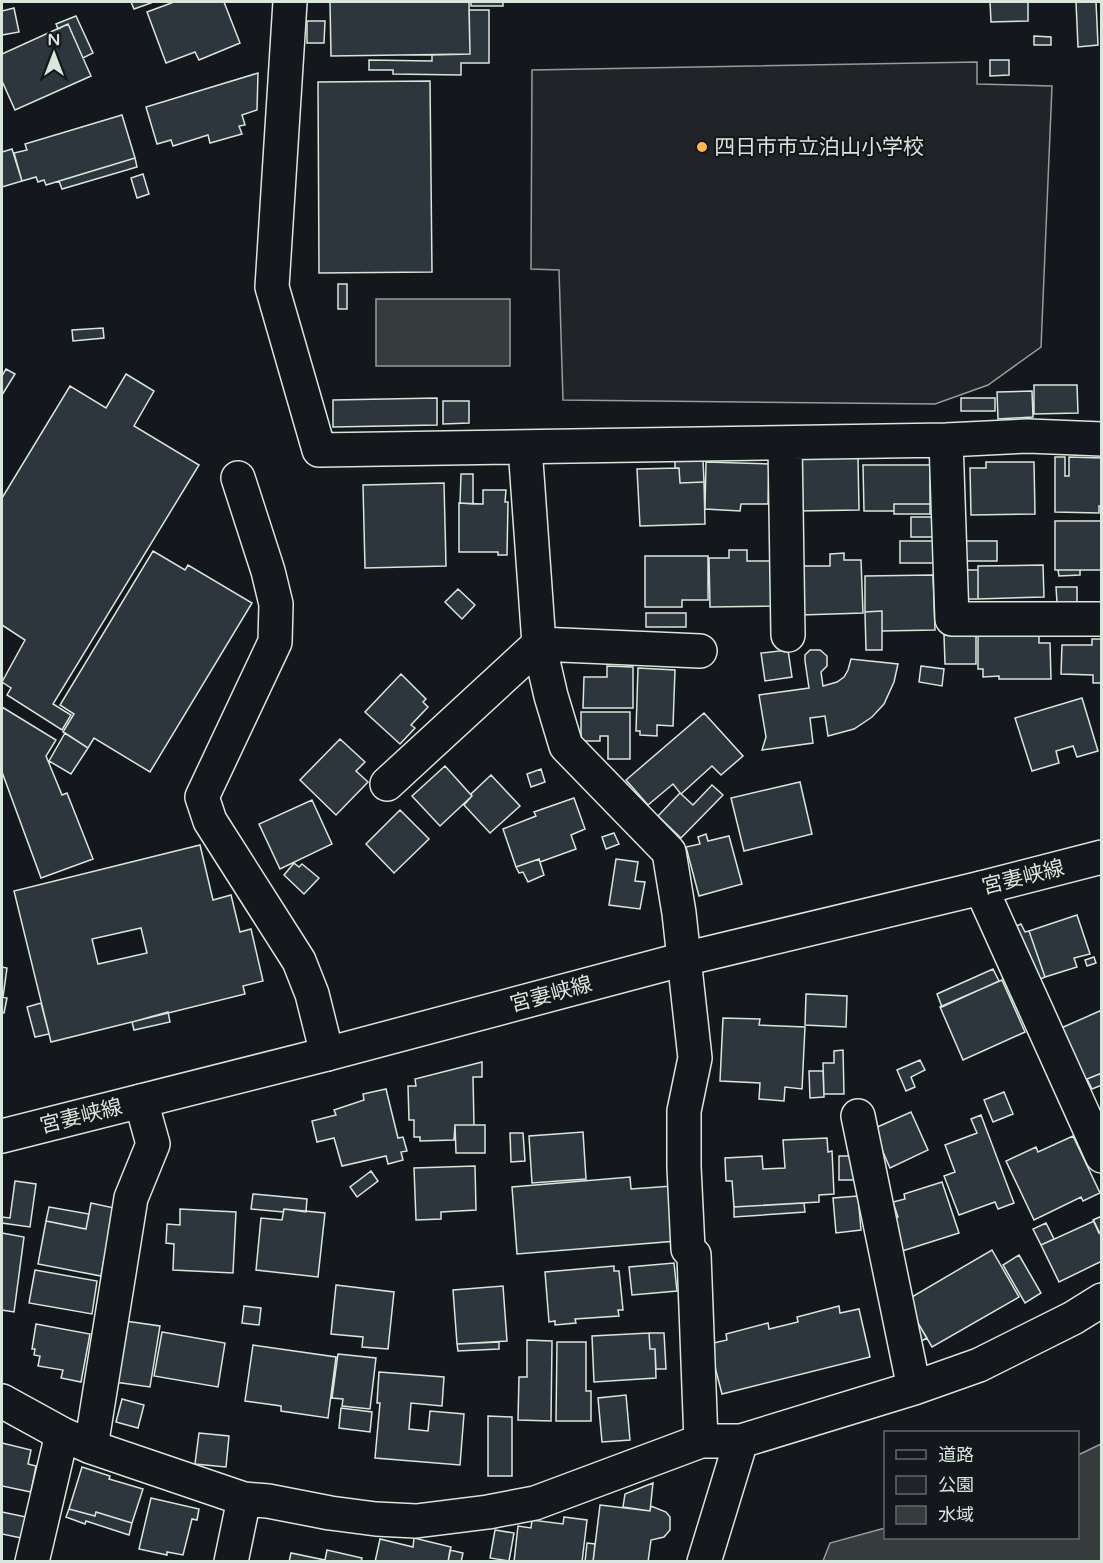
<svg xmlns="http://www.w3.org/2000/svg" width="1103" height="1563" font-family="'Varela Round','Noto Sans JP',sans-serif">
<rect width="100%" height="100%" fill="#14181c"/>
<!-- green -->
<path fill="#202428" stroke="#939e99" stroke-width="1.5" d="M977,62V84L1052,86L1041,347L988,385L935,404L563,400L559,270L531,269L532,70Z"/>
<!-- water -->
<path fill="#363b3e" stroke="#939e99" stroke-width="1.5" d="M376,299H510V366H376Z
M1101,1444V1561H823L830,1543L885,1528L886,1538H1078V1455Z"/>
<!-- building -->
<path fill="#2c363c" stroke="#d8e6dc" stroke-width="1.5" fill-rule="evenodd" d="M131,2H150L151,3L134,9Z
M174,2H224L240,43L199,60L195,52L166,63L147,12Z
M330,2H469L470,54L331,56Z
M471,2H503V6H471Z
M990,2H1028V21L991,22Z
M1076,2H1096L1098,45L1078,47Z
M14,8L19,32L2,35V11Z
M469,10H489V63H461V75L393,74V70H369V60L432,61V55L470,54Z
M76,16L93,53L83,58L68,24L58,29L56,24Z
M307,21H325L324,43H307Z
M68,24L91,76L15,110L2,81V54Z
M1034,36L1051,37V45H1034Z
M990,60H1009V75L990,76Z
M258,73L257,110L242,115L245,125L239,126L242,134L210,143L208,135L173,146L171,140L157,144L146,107Z
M430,81L432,272L319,273L318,82Z
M122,115L135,158L46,185L44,180L38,182L36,177L22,181L14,153L27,150L25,144Z
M12,149L22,181L2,187V152Z
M135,158L137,167L62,189L59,181Z
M143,174L149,194L137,198L131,178Z
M338,284H347V309H338Z
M103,328L104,338L73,341L72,330Z
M6,369L15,374L2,395V376Z
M126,374L154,391L134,426L199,465L53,704L71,715L62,730L7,695L11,688L2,682L25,640L2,625V498L70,386L106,408Z
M1034,385H1077L1078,413L1034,414Z
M1032,391L1033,417L998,419L997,392Z
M437,398V425L333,427V400Z
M961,398H995V411H961Z
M443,401H469V423L443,424Z
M1055,457H1065V476H1069V457L1102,458V506H1099V513L1055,512Z
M797,458H858L859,510L798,511Z
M703,460L704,482L680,483L679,468H675V461Z
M706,462L769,464L768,504H741L740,511L705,509Z
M986,462H1034L1035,514L971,515L970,468H986Z
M863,465H930V504H894V511H864Z
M679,468L680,483L704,482L705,524L640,526L637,469Z
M461,474H473V504L460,503Z
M444,483L446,566L365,568L363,485Z
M483,490H506L505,502H508L507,555H498V552H459V503L483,504Z
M894,504H930V514H894Z
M911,517H933V537H911Z
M1055,521H1102V570H1055Z
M900,541H936V563H900Z
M966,541H997V561H966Z
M729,550H747V561H773V606L710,607L709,558H729Z
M153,551L185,570L188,565L252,603L150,772L94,738L88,748L63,732L74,714L60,705Z
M844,553V560H861L863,613L801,615L800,566H830V554Z
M645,556H708V600H682V607H645Z
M1043,565L1044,597L978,599V566Z
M966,570H978V599H966Z
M1058,570H1080V575L1059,576Z
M933,575L935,630L882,631V611L865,612V576Z
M1056,587H1077V602H1057Z
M458,589L475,605L462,619L445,602Z
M882,611V650H866L865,612Z
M646,613H686V627H646Z
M978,633H1039V643H1050L1051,679H999V676L983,677V669H978Z
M944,635H976V664H945Z
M1092,639H1102V683H1093V675L1061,674L1062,645H1092Z
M788,650L792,677L765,681L761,653Z
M810,650H820L827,656V666L821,672L823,686L837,682L844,677L848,670L851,659L898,664L894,682L884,704L872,717L854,729L828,736L825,716L810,718L813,743L762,750L766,737L759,695L809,688L805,661V655Z
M607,666L633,667V708H583L584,677H607Z
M921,666L944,669L942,686L919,682Z
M638,668L675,670L673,726L657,725V736L640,735V731H636Z
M401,674L426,699L423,702L428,707L411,725L415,728L400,744L365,712Z
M1082,698L1098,751L1077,757L1073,746L1056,751L1059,763L1032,771L1015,718Z
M2,707L56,740L46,756L62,795L67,793L93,859L41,878L2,772Z
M581,712H630V759H608V736H600V741H581Z
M704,713L743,756L721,775L712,766L681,794L673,784L648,805L626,780Z
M65,733L88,748L71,774L49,761Z
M340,739L365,762L356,771L368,782L336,815L300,780Z
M445,766L472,796L440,826L412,796Z
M541,769L545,782L531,787L527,774Z
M491,775L520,806L490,833L464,805L472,796L471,794Z
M800,782L812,834L744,851L731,798Z
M712,785L723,795L681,838L658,816L680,793L693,805Z
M574,798L585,829L571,835L576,849L540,862L539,859L516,867L503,829L536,816L534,812Z
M312,800L332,844L280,869L259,824Z
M400,810L429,839L394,873L366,844Z
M614,833L619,844L606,849L602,837Z
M706,834L708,841L729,836L742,884L699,896L686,847L700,844L698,837Z
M200,845L213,900L231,895L240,932L251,929L263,981L243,986L245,994L51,1042L14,891ZM141,928L147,953L98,964L92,939Z
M539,859L544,875L528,882L523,872L519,873L516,867Z
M616,859L638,862L635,881L645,882L640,909L609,905Z
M294,863L299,867L302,864L319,878L304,894L284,875Z
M1077,915L1090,954L1074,958L1077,967L1045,977L1029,931Z
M1021,924L1025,932L1029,931L1045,977L1038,980L1014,927Z
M1094,957L1096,963L1087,966L1085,960Z
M2,967L7,968L3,997H2Z
M993,969L999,981L942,1007L937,994Z
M1002,980L1025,1032L963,1060L940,1007Z
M806,994L847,996L846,1027L805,1025Z
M2,997L7,998L4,1013H2Z
M41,1003L49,1034L35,1037L27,1007Z
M1102,1010V1073L1082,1081L1059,1029Z
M168,1012L170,1022L134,1030L132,1022Z
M723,1018L760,1019L759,1025L805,1027L802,1089L785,1087L784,1101L759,1099L760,1083L720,1081Z
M843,1050L844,1094H824L823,1063H834V1051Z
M920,1060L925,1070L911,1077L915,1087L906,1091L897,1070Z
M482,1062V1077H473L474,1125H455L454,1140L420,1141V1137H414V1120H409L408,1086H416L415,1079Z
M809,1071H823L824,1097L810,1098Z
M1102,1073V1085L1092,1089L1087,1079Z
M386,1089L398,1138L403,1137L407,1151L401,1152L403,1160L388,1164L386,1156L342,1166L334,1138L317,1142L312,1121L336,1115L334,1110L364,1100L363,1094Z
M1004,1092L1013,1114L993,1122L984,1100Z
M911,1112L928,1150L890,1168L873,1129Z
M981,1115L1014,1203L998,1209L995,1202L959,1215L944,1176L955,1172L945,1145L977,1133L971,1119Z
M455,1125H485V1153H456Z
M583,1132L586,1179L532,1183L529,1136Z
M510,1133H523L525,1161L511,1162Z
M1073,1136L1100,1193L1083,1201L1081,1197L1034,1220L1006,1161L1036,1147L1038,1152Z
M827,1138L828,1152L832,1151L834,1194L819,1195V1202L734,1207L732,1181H726L725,1158L762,1156L763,1169L785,1168L783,1140Z
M839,1156H855V1180H839Z
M475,1166L476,1210L441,1212V1219L416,1220L414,1168Z
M371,1171L378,1181L357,1197L350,1187Z
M630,1177L631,1189L672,1186L677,1241L517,1254L512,1187Z
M15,1181L36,1184L30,1227L2,1223V1217L10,1218Z
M942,1182L959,1233L899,1252L891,1219L898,1217L893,1202L905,1199L904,1194Z
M253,1194L307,1199L306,1212L284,1209L283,1212L251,1209Z
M858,1196L861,1230L836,1233L833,1198Z
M91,1203L114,1208L101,1276L38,1264L46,1221L86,1229Z
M804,1203L805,1212L734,1217V1207Z
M49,1207L89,1214L86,1229L46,1221Z
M180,1209L236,1212L233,1273L173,1270L174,1244L166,1243L167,1224L180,1225Z
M284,1209L325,1213L318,1277L256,1270L261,1218L282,1220Z
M1102,1216V1232L1099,1233L1093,1220Z
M1094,1221L1102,1238V1261L1059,1282L1041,1245Z
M1046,1223L1054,1239L1041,1245L1033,1229Z
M2,1233L24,1237L14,1312L2,1310Z
M992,1250L1019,1297L932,1347L905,1301Z
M1019,1255L1041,1293L1025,1303L1003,1265Z
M674,1263L677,1291L632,1295L629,1267Z
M614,1266V1271H619L623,1310H618L619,1316L575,1319L576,1323L555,1325V1321L549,1322L545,1272Z
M35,1270L97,1281L92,1314L29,1303Z
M336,1285L394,1292L388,1349L362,1347L363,1337L331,1334Z
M503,1286L507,1341L457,1344L453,1290Z
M244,1306L261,1308L259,1325L242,1323Z
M839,1306L840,1313L859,1309L870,1357L722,1394L709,1344L727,1340L726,1334L768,1323L769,1329L798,1322L797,1317Z
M913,1315L927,1338L916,1344Z
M125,1321L160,1326L150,1387L115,1382Z
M36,1324L90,1334L81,1382L61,1378L63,1370L38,1366L40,1356L34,1355L35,1349H32Z
M162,1332L225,1343L218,1387L154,1376Z
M649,1333H664L666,1369H656L655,1349H650Z
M649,1333L650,1349H655L656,1378L594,1382L592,1336Z
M527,1340L552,1341L551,1421L518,1420L519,1377H527Z
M499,1342V1349L458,1351L457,1344Z
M557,1342H586V1391H591V1421H556Z
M253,1345L336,1357L328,1418L281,1411V1406L245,1401Z
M338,1354L376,1358L370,1409L342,1406L343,1399L332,1398Z
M379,1372L444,1377L442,1406L411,1403L409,1429L428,1431L430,1411L464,1414L460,1465L375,1458L380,1403H377Z
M626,1395L630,1440L602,1442L598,1398Z
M122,1399L144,1405L138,1428L116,1422Z
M341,1408L372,1412L370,1432L339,1428Z
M488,1416L512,1417V1476H488Z
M199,1433L229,1436L226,1467L195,1464Z
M2,1443L31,1450L28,1464L36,1466L31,1492L2,1486Z
M82,1467L110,1476L109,1479L143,1489L132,1523L96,1512L95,1516L69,1509Z
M653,1483L650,1511L623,1507L625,1494Z
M151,1498L199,1509L197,1520L192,1519L183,1555L167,1552V1555L139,1549Z
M600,1505L650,1511L651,1506L666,1512L670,1517V1530L664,1537L651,1540L648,1562H593Z
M69,1509L95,1516L96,1512L132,1523L129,1535L86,1521L85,1524L66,1517Z
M2,1512L31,1518L26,1539L2,1534Z
M564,1517L587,1520L582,1562H514L518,1526L531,1528L532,1520L563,1524Z
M495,1530L514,1533L509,1561L490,1558Z
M414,1538L451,1547L448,1562H375L380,1539L413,1547Z
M587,1543L595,1544L593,1562H585Z
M327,1550L362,1558L361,1562H289L291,1553L325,1560Z
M450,1550L463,1553L461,1562H448Z"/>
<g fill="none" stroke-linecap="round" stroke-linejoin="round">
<!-- minor casing -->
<g stroke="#d8e6dc" stroke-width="36">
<path id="minor" d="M290,2L272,287L319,450L946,440L1028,436L1102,439
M946,440L952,619H1102
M785,443L788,635
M525,447L539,644L551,696L566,746L669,852L679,913L695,1058L684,1111V1167L688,1249L694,1255L701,1441
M238,478L268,571L276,604L275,642L202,797L210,821L299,961L312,994L327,1054
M387,784L539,644L700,651
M981,888L1102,1156
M858,1116L914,1388
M2,1401L62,1434L91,1447L244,1499L268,1501L330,1513L376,1519L416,1521L488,1512L535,1503L701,1441H741L914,1388L979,1365L1073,1318L1102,1300
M91,1447L131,1198L153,1144L141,1101
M32,1562L62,1434
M231,1562L244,1499
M704,1562L741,1441"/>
</g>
<!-- major casing -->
<g stroke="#d8e6dc" stroke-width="36">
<path id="major" d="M2,1136L327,1054L684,959L981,888L1102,857"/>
</g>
<!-- minor -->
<use href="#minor" stroke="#14181c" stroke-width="33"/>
<!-- major -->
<use href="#major" stroke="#14181c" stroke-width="33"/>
</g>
<!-- markers -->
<circle fill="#ffb74d" stroke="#14181c" stroke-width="2" cx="702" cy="147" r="6"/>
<g text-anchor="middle" stroke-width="4.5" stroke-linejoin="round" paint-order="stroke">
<!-- poi labels -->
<g font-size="21" fill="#d8e6dc" stroke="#14181c" text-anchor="start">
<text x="714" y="154">四日市市立泊山小学校</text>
</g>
<!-- street labels -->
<g font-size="21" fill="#d8e6dc" stroke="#14181c">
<text transform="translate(1023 877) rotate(-14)" y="7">宮妻峡線</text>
<text transform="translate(551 994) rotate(-15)" y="7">宮妻峡線</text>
<text transform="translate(81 1116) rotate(-14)" y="7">宮妻峡線</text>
</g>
</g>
<!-- border -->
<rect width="1103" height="1563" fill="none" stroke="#d8e6dc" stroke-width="6"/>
<!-- legend -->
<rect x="884" y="1431" width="195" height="108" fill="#14181c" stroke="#626a69" stroke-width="1.5"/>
<rect x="896" y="1450" width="30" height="9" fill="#14181c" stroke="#626a69" stroke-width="1.5"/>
<text x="938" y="1461" font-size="18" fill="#d8e6dc">道路</text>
<rect x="896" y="1476" width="30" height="18" fill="#202428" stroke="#626a69" stroke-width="1.5"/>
<text x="938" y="1491" font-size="18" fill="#d8e6dc">公園</text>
<rect x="896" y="1506" width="30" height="18" fill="#363b3e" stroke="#626a69" stroke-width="1.5"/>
<text x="938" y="1521" font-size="18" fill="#d8e6dc">水域</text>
<!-- north arrow -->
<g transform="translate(54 54)" stroke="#14181c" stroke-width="4.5" paint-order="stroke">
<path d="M0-4.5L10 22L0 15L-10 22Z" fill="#d8e6dc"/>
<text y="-9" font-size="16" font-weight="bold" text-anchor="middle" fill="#d8e6dc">N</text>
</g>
</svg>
